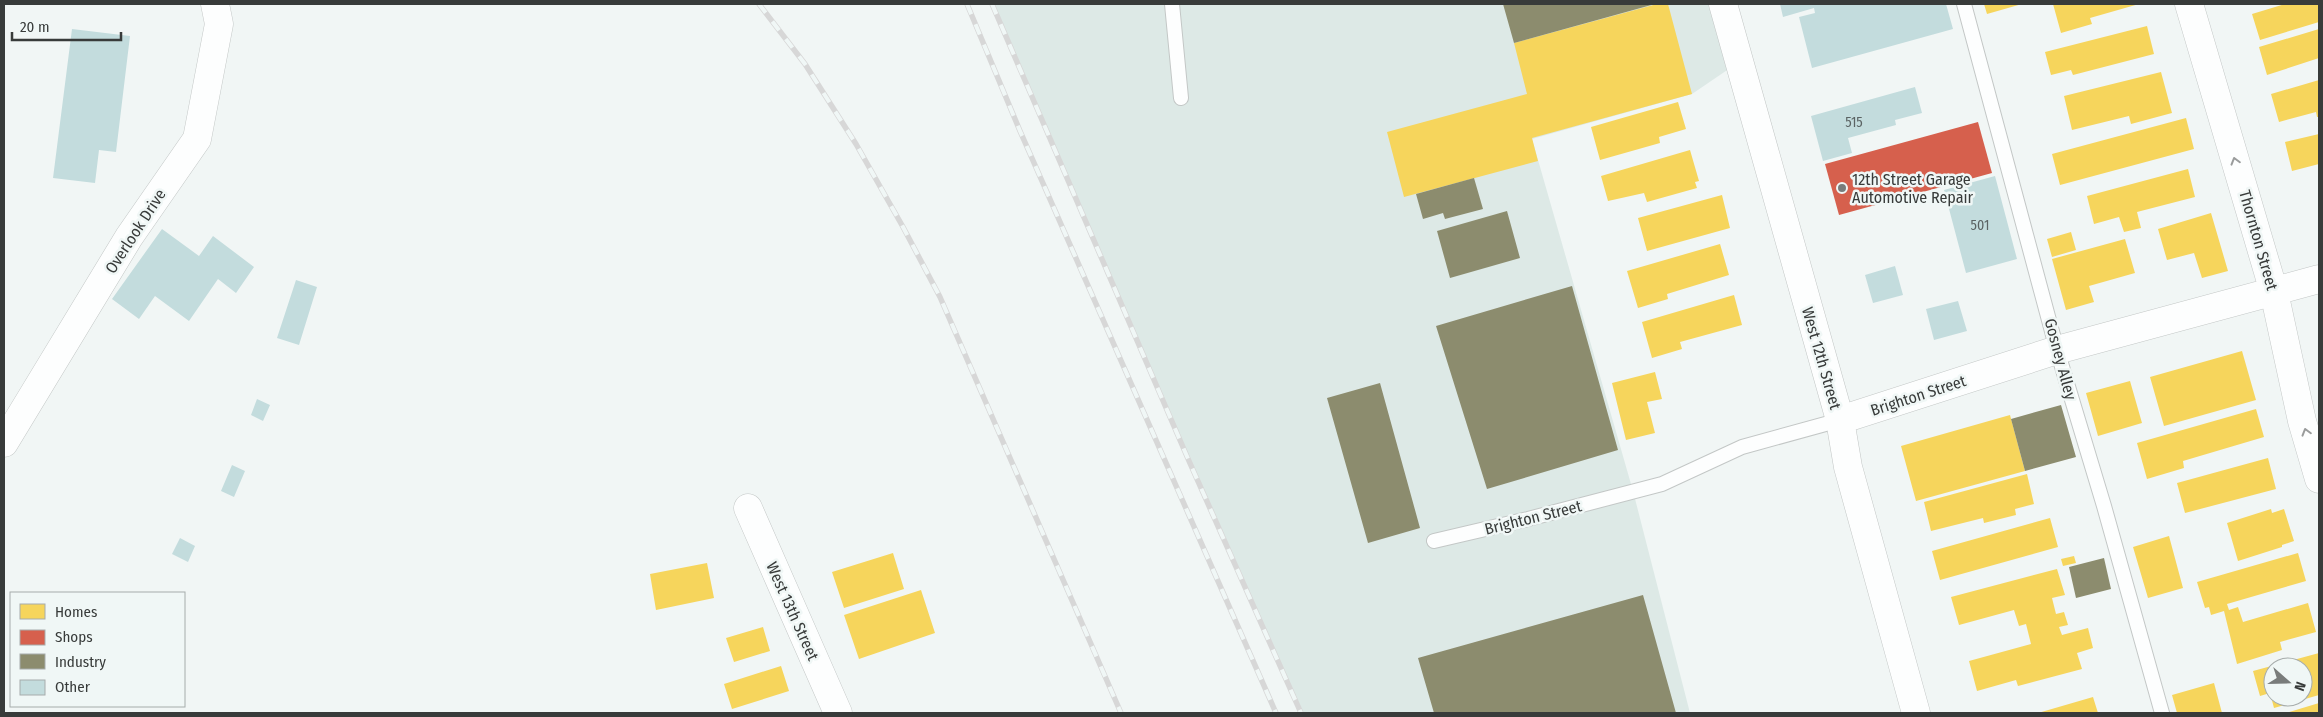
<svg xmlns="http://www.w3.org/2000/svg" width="2323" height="717" font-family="'Fira Sans Condensed',sans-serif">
<rect width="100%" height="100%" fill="#f1f6f5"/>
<!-- built -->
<path fill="#dde9e6" d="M992,4H1723L1739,62L1692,94L1532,139L1633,491L1690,713H1301L1189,461Z"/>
<!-- homes -->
<path fill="#f6d55c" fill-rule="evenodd" d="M1657,4H1668L1692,94L1532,138L1538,161L1404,197L1387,132L1527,94L1514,43Z
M1984,4H2022L1987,14Z
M2053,4H2139L2090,18L2092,24L2061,33Z
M2285,4H2319V22L2260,40L2252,14Z
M2147,26L2154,54L2073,75L2071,70L2051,75L2045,52Z
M2319,29V58L2267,75L2259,47Z
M2161,72L2172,113L2131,124L2129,116L2072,130L2064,96Z
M2319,80V117H2317L2316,112L2279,122L2271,94Z
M1678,102L1686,129L1659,137L1660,143L1600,160L1591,127Z
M2186,118L2194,149L2060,185L2052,154Z
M2319,134V164L2292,171L2285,142Z
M1690,150L1699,181L1695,182L1697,188L1647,202L1644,193L1608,201L1601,176Z
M2188,169L2195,197L2137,212L2141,228L2124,232L2119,217L2094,224L2087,196Z
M1722,195L1730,228L1647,251L1638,218Z
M2211,213L2228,271L2202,278L2194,253L2167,260L2158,229Z
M2071,232L2076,250L2052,257L2047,239Z
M2125,239L2135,273L2089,286L2094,302L2066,310L2052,259Z
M1720,244L1729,275L1667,294L1668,299L1638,308L1627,271Z
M1734,295L1742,325L1680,342L1682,349L1652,358L1642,322Z
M2242,351L2256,400L2164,426L2150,377Z
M1655,372L1662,399L1647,402L1655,433L1626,440L1612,383Z
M2130,381L2142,423L2098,436L2086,393Z
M2256,409L2264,437L2183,461L2184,468L2147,479L2137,443Z
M2010,415L2025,471L1916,501L1901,446Z
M2268,458L2276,489L2185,513L2177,483Z
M2027,474L2034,504L2015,509L2016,515L1984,523L1983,518L1931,531L1924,502Z
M2271,509L2272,513L2284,509L2294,541L2282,545V547L2238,561L2227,523Z
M2050,518L2058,547L1940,580L1932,551Z
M2169,536L2183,588L2148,598L2133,547Z
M893,553L904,589L844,608L832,572Z
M2298,553L2306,581L2227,604L2229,610L2238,607L2243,622L2308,603L2316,632L2280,642L2282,650L2237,664L2224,611L2211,615L2209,607L2205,608L2197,582Z
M2074,556L2076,563L2063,566L2061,559Z
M707,563L714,598L656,610L650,574Z
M2057,569L2065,595L2052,598L2056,614L2064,612L2068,625L2059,627L2062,635L2088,628L2093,648L2077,653L2082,669L2018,686L2016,680L1977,691L1969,661L2031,644L2026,624L2019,626L2014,610L1959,625L1951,597Z
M921,590L935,633L859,659L844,615Z
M763,627L770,651L734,662L726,638Z
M2319,653V695L2274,708L2270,693L2260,696L2253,671ZM2273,667H2303V697H2273Z
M781,666L789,691L732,709L724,684Z
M2214,683L2222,713H2177L2172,695Z
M2093,697L2098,713H2038Z
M2319,703V713H2286Z"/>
<!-- shops -->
<path fill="#d6604d" d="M1978,122L1992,173L1839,215L1825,164Z"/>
<!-- industry -->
<path fill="#8c8c6e" d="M1503,4H1655L1514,43Z
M1474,178L1483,209L1445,219L1443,213L1423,219L1416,194Z
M1507,211L1520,258L1450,278L1437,231Z
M1572,286L1618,450L1487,489L1436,326Z
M1380,383L1420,528L1368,543L1327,398Z
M2061,405L2076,457L2025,471L2011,419Z
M2104,558L2111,589L2076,598L2069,567Z
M1643,595L1676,713H1434L1418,658Z"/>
<!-- building -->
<path fill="#c3dcdd" d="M1780,4H1946L1953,29L1812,68L1799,17L1815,13L1814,8L1783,17Z
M72,29L130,36L116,152L99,150L95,183L53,178Z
M1915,87L1922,113L1895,120L1896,125L1848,138L1852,153L1823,161L1811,116Z
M1995,176L2017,259L1966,273L1944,190Z
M162,229L199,256L213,236L254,267L236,293L218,279L189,321L155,296L139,319L112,299Z
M1895,266L1903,295L1873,303L1865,275Z
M296,280L317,287L299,345L277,338Z
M1958,301L1967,331L1934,340L1926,309Z
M257,399L270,405L263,421L251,415Z
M232,465L245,471L234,497L221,491Z
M180,538L195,546L188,562L172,554Z"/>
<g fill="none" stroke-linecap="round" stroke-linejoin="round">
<!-- service casing -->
<g stroke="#c3c7c6" stroke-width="16">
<path id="service" d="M1172,4L1181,98
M1964,4L2057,350L2104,506L2162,713
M1434,541L1528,519L1662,484L1742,447L1840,420"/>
</g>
<!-- minor casing -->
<g stroke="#c3c7c6" stroke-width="29">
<path id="minor" d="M2189,4L2274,292L2302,421L2319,479
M1840,420L2057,350L2319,279
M4,443L129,237L197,139L219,24L215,4
M748,508L838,713"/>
</g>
<!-- tertiary casing -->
<g stroke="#c3c7c6" stroke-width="29">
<path id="tertiary" d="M1723,4L1840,420L1848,467L1916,713"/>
</g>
<!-- service -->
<use href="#service" stroke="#fdfefe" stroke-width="14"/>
<!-- minor -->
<use href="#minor" stroke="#fdfefe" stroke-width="28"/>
<!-- tertiary -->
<use href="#tertiary" stroke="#fdfefe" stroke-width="28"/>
<!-- rail casing -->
<g stroke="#d7d7d7" stroke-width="5.5">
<path id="rail" d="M759,4L805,64L856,144L903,227L940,297L1121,713
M967,4L1020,131L1276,713
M992,4L1189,461L1301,713"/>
</g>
<!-- rail -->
<use href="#rail" stroke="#f0f7f6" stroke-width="4" stroke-dasharray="11" stroke-linecap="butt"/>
</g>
<!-- one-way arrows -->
<defs><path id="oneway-chevron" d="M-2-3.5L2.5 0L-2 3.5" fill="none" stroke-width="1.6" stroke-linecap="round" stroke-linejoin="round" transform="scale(1.25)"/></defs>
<g stroke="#9a9c9c">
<use href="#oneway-chevron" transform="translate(2235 161) rotate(-106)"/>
<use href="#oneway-chevron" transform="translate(2306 432) rotate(-106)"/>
</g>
<!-- markers -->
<circle fill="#797c7b" stroke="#f0f7f6" stroke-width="2" cx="1842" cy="188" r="5"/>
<g text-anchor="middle" stroke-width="5" stroke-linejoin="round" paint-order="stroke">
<!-- number labels -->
<g font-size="14" fill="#5b6363">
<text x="1854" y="127">515</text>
<text x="1980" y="230">501</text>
</g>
<!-- poi labels -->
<g font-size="16" fill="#383b3a" stroke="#f0f7f6" text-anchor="start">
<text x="1852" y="185">12th Street Garage<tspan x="1852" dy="18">Automotive Repair</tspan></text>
</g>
<!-- street labels -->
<g font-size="16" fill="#383b3a" stroke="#f0f7f6">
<text transform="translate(135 231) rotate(-57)" y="6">Overlook Drive</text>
<text transform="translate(2259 240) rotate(74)" y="6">Thornton Street</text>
<text transform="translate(1822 358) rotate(74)" y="6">West 12th Street</text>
<text transform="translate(2061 359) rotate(75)" y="6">Gosney Alley</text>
<text transform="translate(1918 395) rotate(-18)" y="6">Brighton Street</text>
<text transform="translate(1533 517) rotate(-14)" y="6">Brighton Street</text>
<text transform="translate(793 611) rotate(66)" y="6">West 13th Street</text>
</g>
</g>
<!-- border -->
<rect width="2323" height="717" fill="none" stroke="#383b3a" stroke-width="10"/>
<!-- legend -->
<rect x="10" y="592" width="175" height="115" fill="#f0f7f6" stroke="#a6acab"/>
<rect x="20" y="604" width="25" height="15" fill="#f6d55c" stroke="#a6acab"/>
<text x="55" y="617" font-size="15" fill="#383b3a">Homes</text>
<rect x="20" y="630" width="25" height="15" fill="#d6604d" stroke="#a6acab"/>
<text x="55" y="642" font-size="15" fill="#383b3a">Shops</text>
<rect x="20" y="654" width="25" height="15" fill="#8c8c6e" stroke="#a6acab"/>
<text x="55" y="667" font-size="15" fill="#383b3a">Industry</text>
<rect x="20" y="680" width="25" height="15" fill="#c3dcdd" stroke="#a6acab"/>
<text x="55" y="692" font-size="15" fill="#383b3a">Other</text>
<!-- north arrow -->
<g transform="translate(2288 682) rotate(110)"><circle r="24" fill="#f0f7f6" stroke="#a6acab"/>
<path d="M0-4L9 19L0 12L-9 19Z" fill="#797c7b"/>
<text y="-8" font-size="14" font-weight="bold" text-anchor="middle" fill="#383b3a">N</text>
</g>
<!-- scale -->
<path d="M12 32v8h109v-8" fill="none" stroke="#383b3a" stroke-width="2.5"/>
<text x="20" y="32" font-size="15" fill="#383b3a" stroke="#f0f7f6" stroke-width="4" paint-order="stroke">20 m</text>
</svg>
